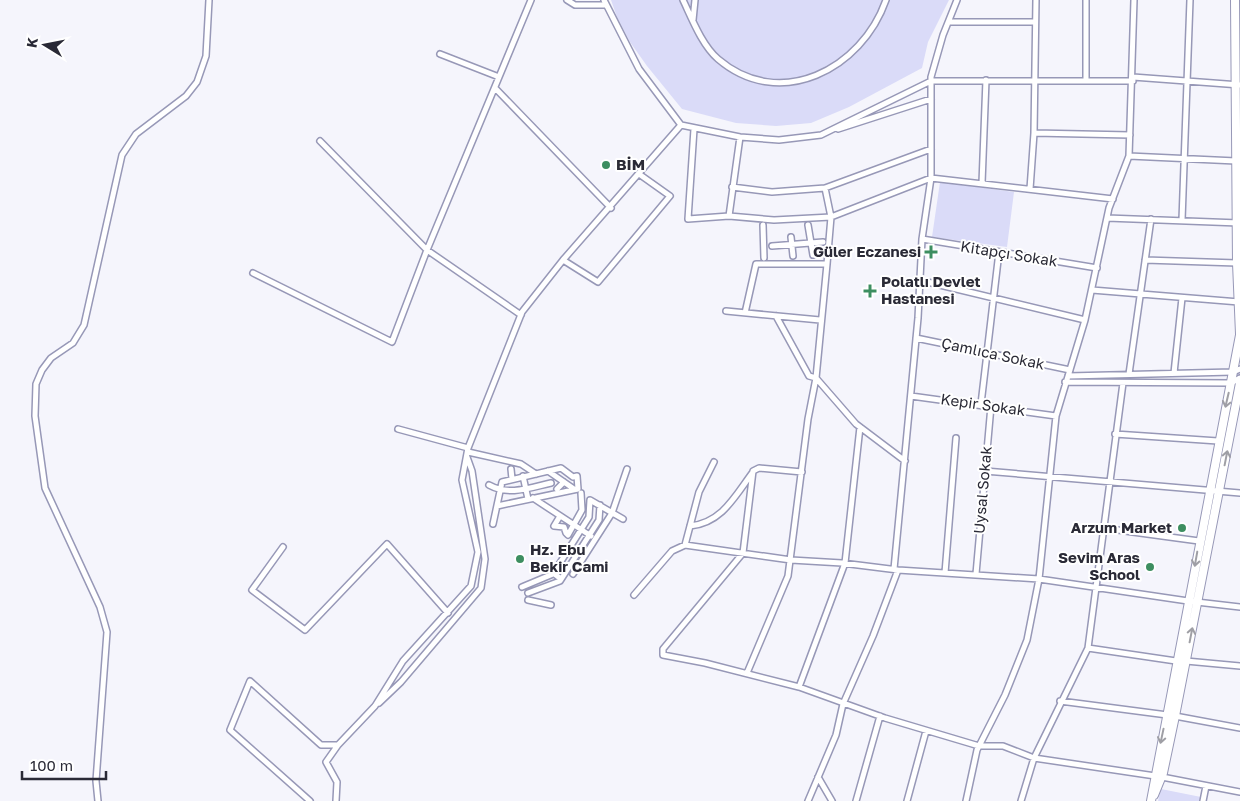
<svg xmlns="http://www.w3.org/2000/svg" width="1240" height="801" font-family="'Golos Text',sans-serif">
<rect width="100%" height="100%" fill="#f5f5fc"/>
<!-- green -->
<path fill="#dadbf8" d="M611,0H949L928,42L922,68L849,107L811,123L776,126L736,123L682,109L647,66L630,42L617,17Z
M940,182L1014,192L1007,247L932,237Z
M1161,789L1201,797L1200,801H1158Z"/>
<g fill="none" stroke-linecap="round" stroke-linejoin="round">
<!-- street casing -->
<g stroke="#9798b7" stroke-width="8">
<path id="street" d="M567,0L575,5H604
M604,0L639,69L681,125L740,137L779,140L821,135L931,81H1133
M683,0C692,19 702,45 718,59C780,112 862,69 886,0
M1086,0V79
M693,20L695,0
M949,22H1034
M440,54L499,77
M1133,77L1240,85
M495,88L611,208
M694,129L688,219L729,216L774,220L831,217L931,178L1113,199
M838,129L931,99
M1034,133L1130,135
M320,141L427,250L521,315
M1129,156L1236,161
M982,183L986,80
M732,187L772,192L825,188L931,149
M1030,189L1034,133L1036,0
M729,216L740,137
M1107,218L1239,223
M1182,220L1190,0
M763,225L764,258
M808,225L813,255
M791,237L793,256
M922,239L1097,268
M772,246L823,242
M563,260L598,282L670,196L639,174
M1145,260L1237,263
M253,273L392,342L427,250L531,0
M919,280L1085,320
M1092,290L1239,302
M726,311L820,320
M745,313L756,264H827
M776,316L809,376L816,378L856,424L905,461
M916,338L1070,370
M1174,373L1182,298
M1129,374L1151,219
M1068,376L1233,372L1240,369
M1065,382L1231,383L1240,378
M911,396L1056,416
M981,404L999,252
M398,429L468,448
M1115,434L1218,441
M468,452L521,464L536,474
M511,469L512,479
M548,471L574,489
M985,471L1240,493
M802,472L759,468L753,471L743,553L663,649V655L705,663L799,687L885,718L979,746H1003L1034,758L1162,777L1240,792
M523,476L528,499
M489,485C509,496 529,488 551,483
M557,489L564,482
M533,498L591,536
M560,516L554,526L564,527L566,533L568,535L582,510L581,493
M493,524L502,482L561,468L573,477L577,476L578,489L497,506
M690,526C722,523 735,496 753,472
M1103,528L1199,541
M685,545L699,492L714,462
M283,547L252,590L305,630L387,544L448,613
M548,569L561,579
M894,569L918,318L922,239L931,178V77L943,35L957,0
M945,573L956,438
M573,574L612,513L627,469
M976,574L991,406
M522,587L553,574L589,517L590,500L623,519
M528,593L560,581L599,520L600,505
M634,595L672,551L685,545L791,560L842,563L898,570L1039,579L1188,601L1240,607
M528,600L551,605
M1088,648L1176,661
M1186,661L1240,666
M747,673L788,576L808,419L816,378L827,264L831,217L825,188
M799,687L845,563L860,427
M1060,701L1175,716L1240,728
M379,703L401,682L481,588L485,559L472,471L467,457
M338,745L375,706L403,661L471,586L478,552L462,480L468,448L522,312L563,260L681,125
M818,777L832,801
M98,801L96,781L107,632L100,607L45,488L35,416L36,384L42,370L51,358L73,343L84,325L122,155L136,134L186,96L197,82L206,56L209,0
M310,801L230,730L250,681L321,745H338L326,762L337,782L336,801
M808,801L836,735L843,704L873,636L898,570
M856,801L880,716
M907,801L926,731
M966,801L977,750L1005,695L1027,640L1039,579L1056,416L1085,320L1109,208L1129,156L1134,0
M1021,801L1034,758L1088,648L1123,383
M1203,801L1206,786"/>
</g>
<!-- secondary casing -->
<g stroke="#9798b7" stroke-width="10">
<path id="secondary" d="M1235,0L1237,263L1240,334
M1154,795L1163,773L1175,716L1240,383
M1151,801L1240,335"/>
</g>
<!-- street -->
<use href="#street" stroke="#fff" stroke-width="5"/>
<!-- secondary -->
<use href="#secondary" stroke="#fff" stroke-width="8"/>
</g>
<!-- one-way arrows -->
<defs><path id="oneway-shaft" d="M-6 0H5M1.5-3L5.5 0L1.5 3" fill="none" stroke-width="1.6" stroke-linecap="round" stroke-linejoin="round" transform="scale(1.25)"/></defs>
<g stroke="#9f9fa5">
<use href="#oneway-shaft" transform="translate(1227 400) rotate(103)"/>
<use href="#oneway-shaft" transform="translate(1226 458) rotate(-79)"/>
<use href="#oneway-shaft" transform="translate(1196 559) rotate(100)"/>
<use href="#oneway-shaft" transform="translate(1191 635) rotate(-79)"/>
<use href="#oneway-shaft" transform="translate(1162 736) rotate(102)"/>
</g>
<!-- markers -->
<g fill="#3d8e60" stroke="#fff" stroke-width="2">
<circle cx="606" cy="165" r="5"/>
<path d="M928.5 244.5h5v5h5v5h-5v5h-5v-5h-5v-5h5z"/>
<path d="M867.5 283.5h5v5h5v5h-5v5h-5v-5h-5v-5h5z"/>
<circle cx="1182" cy="528" r="5"/>
<circle cx="520" cy="559" r="5"/>
<circle cx="1150" cy="567" r="5"/>
</g>
<g text-anchor="middle" stroke-width="4" stroke-linejoin="round" paint-order="stroke">
<!-- poi labels -->
<g font-size="15" font-weight="bold" fill="#2a2a36" stroke="#fff" text-anchor="start">
<text x="616" y="170">BİM</text>
<text x="921" y="257" text-anchor="end">Güler Eczanesi</text>
<text x="881" y="287">Polatlı Devlet<tspan x="881" dy="17">Hastanesi</tspan></text>
<text x="1172" y="533" text-anchor="end">Arzum Market</text>
<text x="530" y="555">Hz. Ebu<tspan x="530" dy="17">Bekir Cami</tspan></text>
<text x="1140" y="563" text-anchor="end">Sevim Aras<tspan x="1140" dy="17">School</tspan></text>
</g>
<!-- street labels -->
<g font-size="15" fill="#2a2a36" stroke="#fff">
<text transform="translate(1009 254) rotate(9)" y="5">Kitapçı Sokak</text>
<text transform="translate(993 354) rotate(12)" y="5">Çamlıca Sokak</text>
<text transform="translate(983 405) rotate(8)" y="5">Kepir Sokak</text>
<text transform="translate(983 490) rotate(-85)" y="5">Uysal Sokak</text>
</g>
</g>
<!-- north arrow -->
<g transform="translate(45 45) rotate(280)" stroke="#ffffff" stroke-width="4" paint-order="stroke">
<path d="M0-4L9 19L0 12L-9 19Z" fill="#2a2a36"/>
<text y="-8" font-size="14" font-weight="bold" text-anchor="middle" fill="#2a2a36">K</text>
</g>
<!-- scale -->
<path d="M22 771v8h84v-8" fill="none" stroke="#2a2a36" stroke-width="2.5"/>
<text x="30" y="771" font-size="15" fill="#2a2a36" stroke="#ffffff" stroke-width="4" paint-order="stroke">100 m</text>
</svg>
